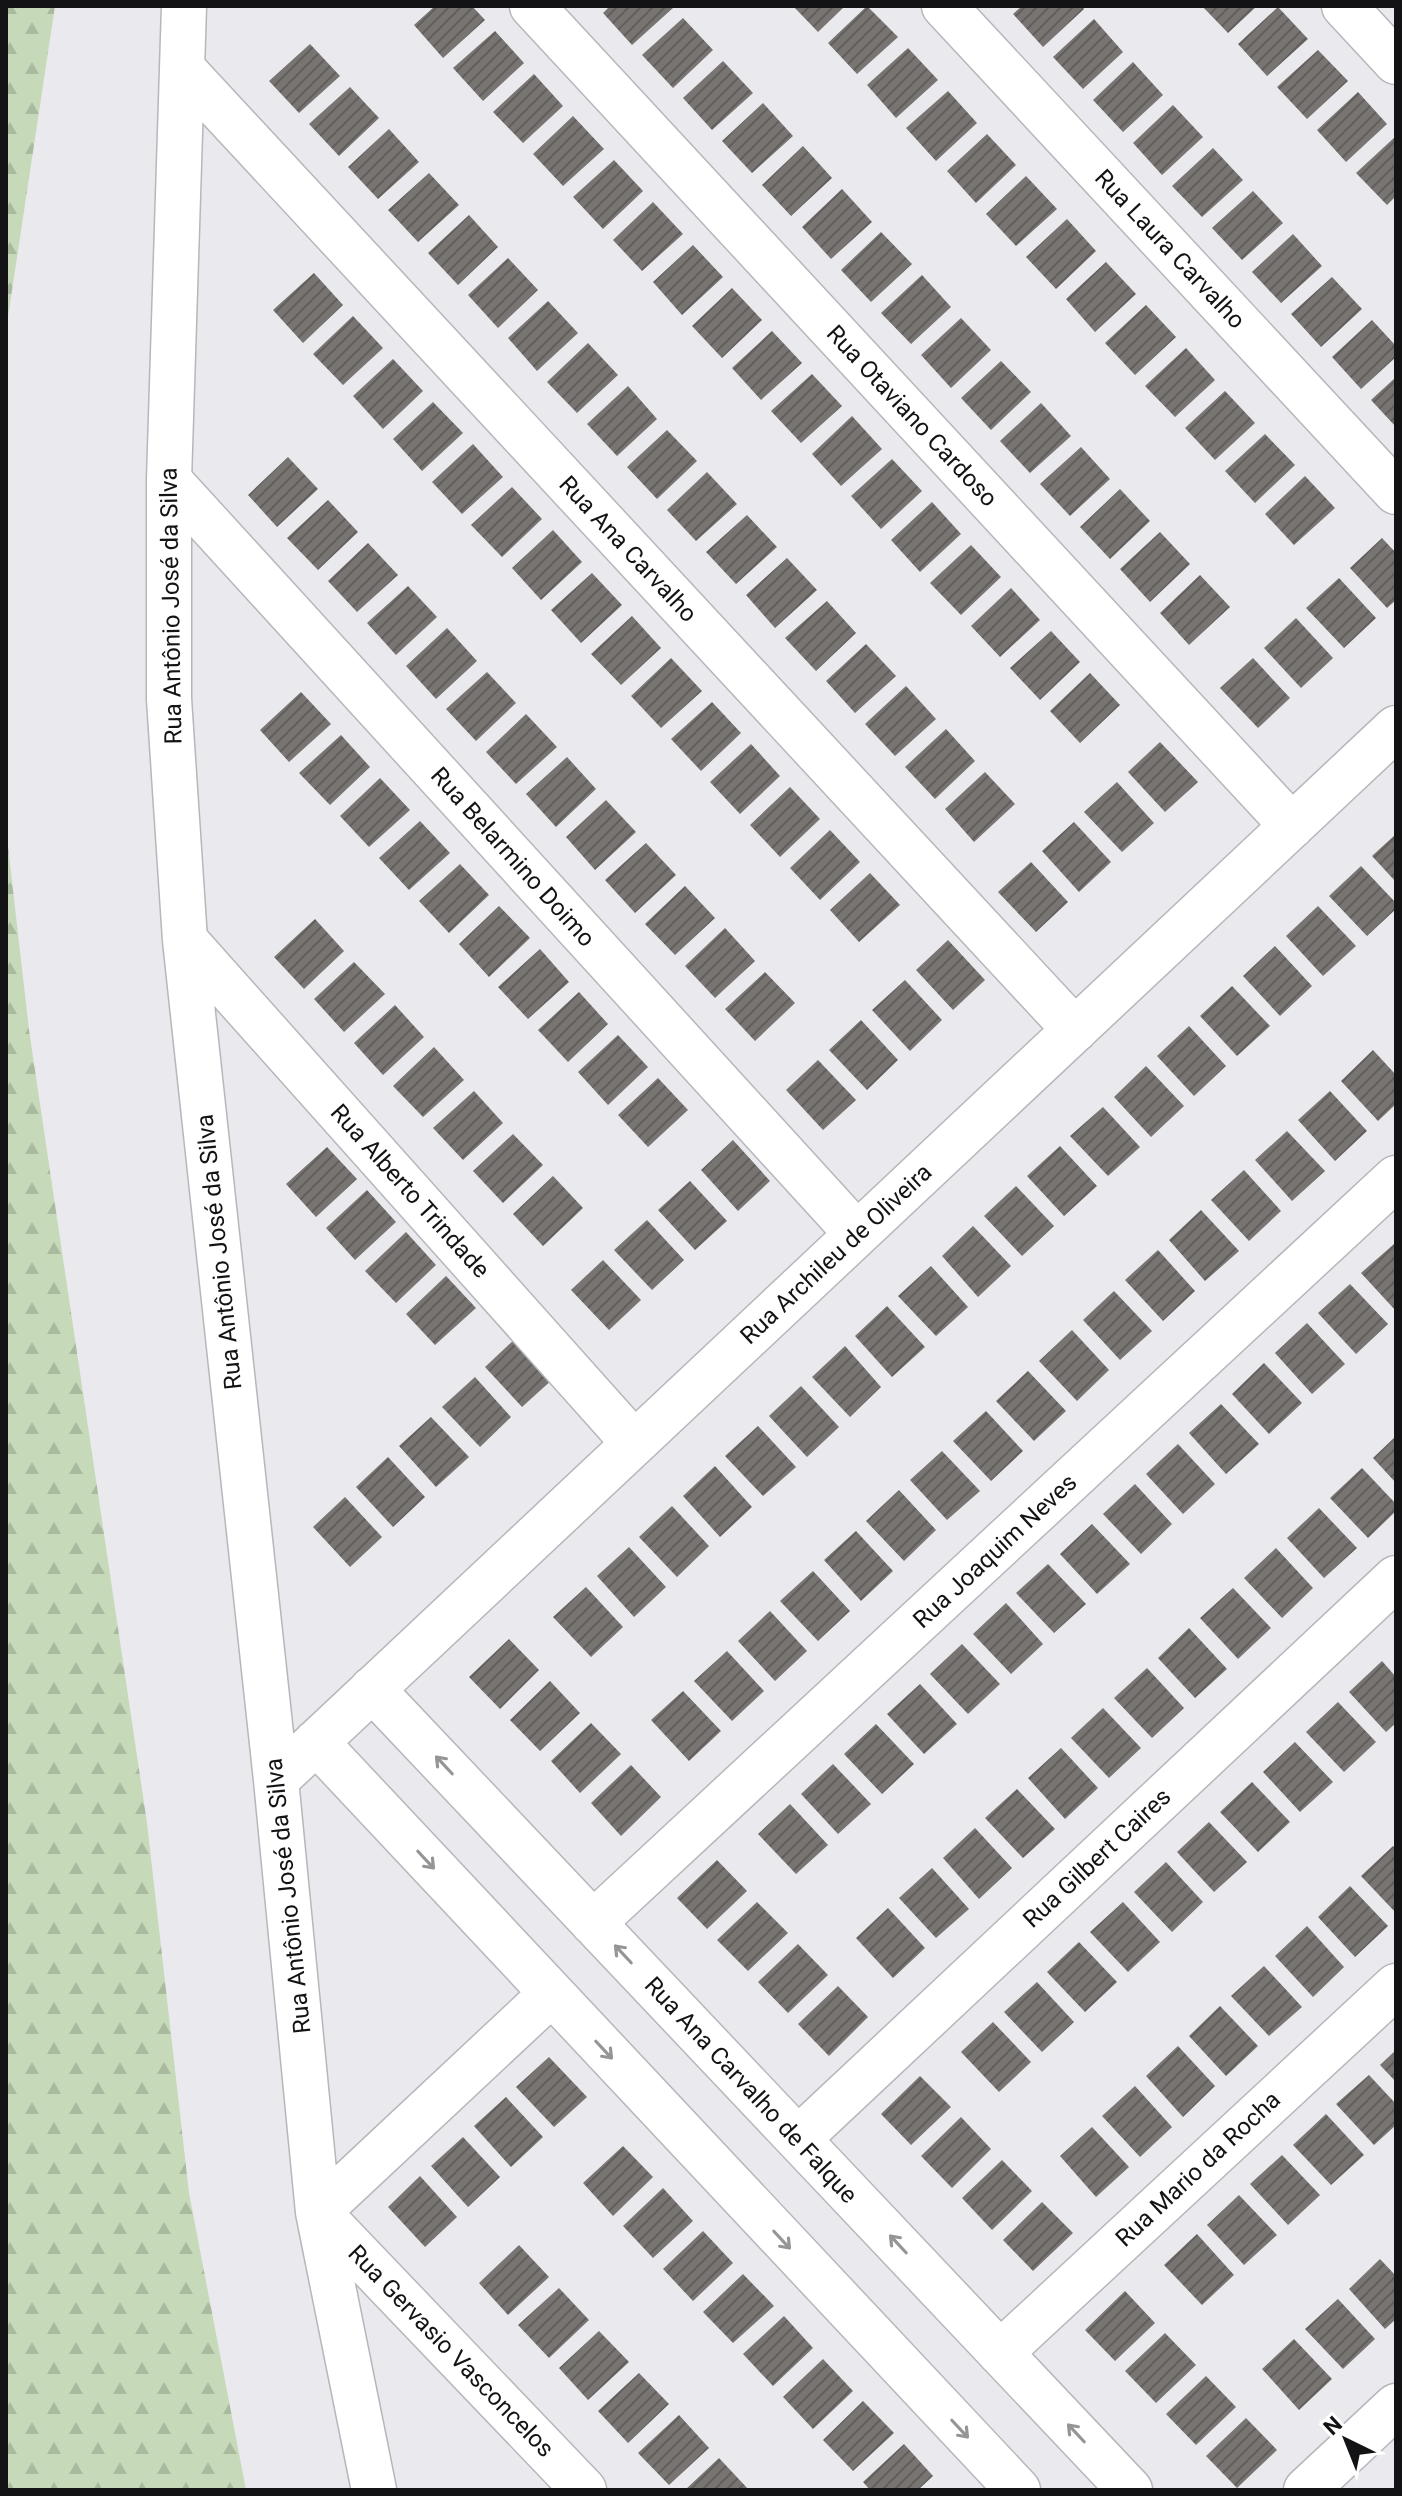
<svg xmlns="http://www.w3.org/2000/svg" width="1402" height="2496" font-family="Roboto,sans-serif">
<defs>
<pattern id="forest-firs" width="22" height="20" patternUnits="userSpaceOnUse" patternTransform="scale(2)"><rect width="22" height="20" fill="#c6dab9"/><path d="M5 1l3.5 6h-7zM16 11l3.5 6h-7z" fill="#a9ba9e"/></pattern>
<pattern id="building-hatch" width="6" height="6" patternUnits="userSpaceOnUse" patternTransform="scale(2)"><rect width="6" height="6" fill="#787471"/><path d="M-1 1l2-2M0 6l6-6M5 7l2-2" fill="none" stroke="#615e5c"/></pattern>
</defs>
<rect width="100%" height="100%" fill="#e9e9ee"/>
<!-- forest -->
<path fill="url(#forest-firs)" d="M6,6H55L6,330Z
M6,829L29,1030L147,1823L189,2193L246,2490H6Z"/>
<!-- building -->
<path fill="url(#building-hatch)" d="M435,6H472L485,20L443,58L414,25Z
M610,6H672L673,8L632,45L603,13Z
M793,6H845L818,32Z
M867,6L898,37L857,74L828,43Z
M1022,6H1082L1084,9L1043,47L1013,14Z
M1202,6H1257L1228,33Z
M1278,7L1308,39L1267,76L1238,44Z
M683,18L713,50L673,88L642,55Z
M1094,19L1123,52L1083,89L1053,57Z
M495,31L524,63L483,101L453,68Z
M310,44L340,76L299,113L269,81Z
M908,48L938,80L896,118L867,85Z
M1318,50L1348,81L1307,119L1277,87Z
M723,61L753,93L712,130L683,98Z
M1133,62L1163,95L1123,132L1093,100Z
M534,74L563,106L523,143L493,112Z
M350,87L379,118L339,156L309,124Z
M948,91L977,123L936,161L906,128Z
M1358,92L1387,124L1346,162L1317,130Z
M763,103L793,136L752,173L722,141Z
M1173,105L1203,137L1162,175L1133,143Z
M573,116L604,149L563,186L533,154Z
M389,129L419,162L378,199L348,167Z
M987,134L1016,165L976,203L947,171Z
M1396,136V196L1387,205L1356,173Z
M803,146L832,178L791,216L762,185Z
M1213,148L1243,180L1202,217L1172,186Z
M614,160L643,191L603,229L573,197Z
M429,173L459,205L418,242L388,210Z
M1026,176L1057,209L1016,246L986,214Z
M842,189L872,222L831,259L802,227Z
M1253,191L1283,223L1242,260L1212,228Z
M653,202L683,234L642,271L613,240Z
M469,215L498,247L458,285L428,253Z
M1067,219L1096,251L1056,289L1026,257Z
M881,232L912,264L871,302L841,270Z
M1293,234L1322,266L1281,303L1252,272Z
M693,245L723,277L682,315L653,282Z
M508,258L538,290L498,328L468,295Z
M1106,262L1136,294L1095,332L1066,299Z
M314,273L343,305L303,343L273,310Z
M922,275L951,307L911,344L881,313Z
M1332,277L1362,309L1321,347L1291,314Z
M732,288L762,320L722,358L692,326Z
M548,301L578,333L537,371L508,338Z
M1146,305L1176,337L1135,375L1105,343Z
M353,316L383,348L343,385L313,354Z
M961,318L991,350L951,388L921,355Z
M1372,320L1396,346V357L1361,389L1332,357Z
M772,331L802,363L761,400L732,368Z
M588,343L618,375L577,413L547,382Z
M1186,348L1215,380L1175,417L1145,386Z
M393,359L423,391L383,429L353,396Z
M1001,361L1031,392L991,430L961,398Z
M812,374L842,406L801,443L771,411Z
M1396,377V427L1371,400Z
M628,386L657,419L617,456L587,424Z
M1225,391L1255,423L1215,460L1185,428Z
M433,402L463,433L422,471L393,439Z
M1041,403L1071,436L1030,473L1000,441Z
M852,416L882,449L841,486L812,454Z
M667,430L697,461L657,499L627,467Z
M1265,434L1295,465L1255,503L1225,471Z
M473,444L503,477L462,514L432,482Z
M1081,447L1110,479L1070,516L1040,484Z
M288,457L318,489L277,527L248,495Z
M892,459L922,491L881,529L851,496Z
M707,472L737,504L696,541L667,510Z
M1305,476L1335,508L1294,545L1265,514Z
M512,487L542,519L502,557L471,525Z
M1120,489L1150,521L1110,559L1080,527Z
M328,500L358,532L318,570L287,538Z
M932,502L961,534L920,572L891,540Z
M747,515L777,547L736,584L706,552Z
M553,530L582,562L541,600L512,568Z
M1160,532L1190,564L1150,602L1120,569Z
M1382,538L1396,553V600L1387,608L1350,568Z
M368,543L398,575L357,612L328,581Z
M971,545L1001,577L961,615L930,583Z
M787,558L817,590L775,628L746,595Z
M592,573L622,605L581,643L551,610Z
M1200,575L1230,607L1189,645L1160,613Z
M1339,578L1376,618L1344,648L1306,608Z
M408,586L437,617L396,655L367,623Z
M1011,588L1040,620L1000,657L971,626Z
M827,601L856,633L816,671L785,638Z
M632,616L661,648L621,685L591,654Z
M1296,618L1333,658L1301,688L1264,648Z
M447,628L477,661L436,699L406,666Z
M1051,631L1080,662L1040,700L1010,668Z
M866,644L896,676L855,713L826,681Z
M671,658L702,691L661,728L631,696Z
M1253,658L1290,698L1258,728L1220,688Z
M487,672L516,703L476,741L446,709Z
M1090,673L1120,705L1080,743L1050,711Z
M906,686L936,719L895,756L865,724Z
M301,692L331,724L289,762L260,730Z
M712,702L741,733L701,771L671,739Z
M526,714L557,747L516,784L486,752Z
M946,729L975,761L935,799L905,767Z
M341,735L370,767L330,805L299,773Z
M1160,742L1198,782L1165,812L1128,772Z
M751,744L780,776L740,814L710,782Z
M567,757L596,789L556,827L526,794Z
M985,772L1015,804L974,842L945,809Z
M380,778L410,810L369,847L340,816Z
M1117,782L1154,823L1122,852L1084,812Z
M790,787L820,819L780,857L750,825Z
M606,800L636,832L595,870L566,837Z
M420,821L450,853L409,890L379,858Z
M1074,822L1111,862L1079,892L1042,851Z
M830,830L860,862L820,900L790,868Z
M1396,834V882L1372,856Z
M646,843L676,875L635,913L605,880Z
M1031,862L1068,902L1036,932L998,892Z
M460,864L489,895L449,933L419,901Z
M1361,866L1396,903V909L1367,936L1329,896Z
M870,873L900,905L859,942L830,910Z
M685,886L715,918L675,955L645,924Z
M499,906L530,938L489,977L459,944Z
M1318,906L1356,946L1323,976L1286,936Z
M315,919L344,951L304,989L274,957Z
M725,928L755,961L715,998L685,966Z
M948,940L985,980L953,1010L916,970Z
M1275,946L1312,986L1280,1016L1243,976Z
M540,949L569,982L528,1019L498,987Z
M354,962L385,994L344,1032L314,999Z
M765,972L795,1003L755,1041L725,1009Z
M905,980L942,1020L910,1051L872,1010Z
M1232,986L1270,1026L1237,1056L1200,1016Z
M579,992L608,1024L568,1062L538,1030Z
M395,1005L424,1037L383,1075L354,1043Z
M861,1020L898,1060L867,1090L829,1050Z
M1189,1026L1226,1066L1194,1096L1157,1056Z
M618,1035L648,1067L608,1105L578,1072Z
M434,1047L464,1080L423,1117L393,1086Z
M1373,1050L1396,1075V1104L1378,1121L1341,1081Z
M818,1060L856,1100L823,1130L786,1090Z
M1146,1066L1184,1106L1151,1137L1114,1097Z
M658,1078L688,1110L648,1147L618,1115Z
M474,1091L503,1123L463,1160L433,1128Z
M1330,1091L1367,1131L1335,1161L1298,1120Z
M1103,1107L1140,1147L1108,1176L1070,1136Z
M1287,1131L1325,1171L1292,1201L1255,1160Z
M513,1134L543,1165L503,1203L473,1171Z
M733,1140L770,1181L738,1211L701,1170Z
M1060,1146L1097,1186L1064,1216L1027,1176Z
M327,1147L357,1179L316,1217L286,1184Z
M1244,1170L1281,1211L1249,1241L1211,1200Z
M553,1176L583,1208L543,1246L513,1214Z
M690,1181L727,1221L695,1250L658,1210Z
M1016,1186L1054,1226L1022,1256L984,1216Z
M367,1190L396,1222L355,1260L326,1228Z
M1201,1210L1239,1251L1205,1281L1169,1240Z
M647,1220L684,1260L652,1290L614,1250Z
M973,1226L1011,1266L978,1297L942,1256Z
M406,1232L436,1265L396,1303L365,1271Z
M1394,1244L1396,1246V1311L1361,1273Z
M1158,1250L1195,1291L1163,1321L1125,1280Z
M603,1260L641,1300L609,1330L571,1290Z
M931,1266L968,1307L936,1336L898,1296Z
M446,1276L476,1308L435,1345L406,1314Z
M1350,1284L1388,1324L1356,1354L1318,1313Z
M1114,1291L1152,1331L1120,1360L1083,1320Z
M887,1306L925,1347L892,1377L855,1336Z
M1307,1323L1345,1364L1312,1394L1275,1353Z
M1072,1330L1109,1370L1077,1401L1039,1361Z
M517,1337L555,1377L522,1407L485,1367Z
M845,1346L881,1387L850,1417L812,1377Z
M1264,1363L1302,1403L1269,1434L1232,1394Z
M1028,1371L1066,1411L1034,1441L996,1401Z
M475,1377L511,1417L480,1447L442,1407Z
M801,1386L839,1427L807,1457L769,1416Z
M1221,1404L1259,1444L1226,1474L1189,1433Z
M986,1411L1023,1451L991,1481L953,1441Z
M431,1417L469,1457L436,1487L399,1446Z
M758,1426L796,1467L763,1496L725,1456Z
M1396,1436V1483L1373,1458Z
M1178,1444L1215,1484L1183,1514L1146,1474Z
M942,1451L980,1491L947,1520L910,1480Z
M388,1457L425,1497L393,1527L356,1487Z
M715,1466L752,1507L720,1537L683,1496Z
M1362,1468L1396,1504V1511L1368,1538L1330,1498Z
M1135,1484L1172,1524L1141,1554L1103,1514Z
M899,1490L936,1530L904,1561L866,1521Z
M345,1497L382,1537L350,1567L313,1527Z
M672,1506L709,1546L677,1577L639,1537Z
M1319,1508L1357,1548L1324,1578L1287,1538Z
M1092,1524L1130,1564L1097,1594L1060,1554Z
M856,1531L893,1571L861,1601L824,1560Z
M629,1547L666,1587L634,1617L597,1576Z
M1276,1548L1313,1588L1282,1618L1244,1578Z
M1048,1564L1086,1604L1054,1633L1016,1593Z
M813,1571L850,1611L818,1641L780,1601Z
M586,1587L623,1627L591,1657L553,1617Z
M1233,1588L1271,1628L1238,1659L1200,1618Z
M1006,1603L1043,1644L1011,1674L973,1634Z
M770,1611L807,1651L775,1681L738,1641Z
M1189,1628L1227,1669L1195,1698L1158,1658Z
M509,1639L539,1670L500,1709L469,1677Z
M962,1644L1000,1684L968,1714L930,1674Z
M727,1651L764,1691L732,1721L694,1681Z
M1382,1661L1396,1677V1723L1386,1732L1349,1692Z
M1147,1668L1184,1708L1152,1738L1114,1698Z
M550,1681L580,1713L540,1751L510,1720Z
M920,1684L957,1724L924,1754L887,1714Z
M683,1691L721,1731L689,1761L651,1720Z
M1338,1702L1376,1742L1344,1772L1306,1732Z
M1103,1708L1141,1748L1109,1778L1071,1738Z
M591,1723L621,1754L580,1793L551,1761Z
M876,1724L914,1764L882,1794L844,1754Z
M1295,1742L1333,1782L1300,1812L1263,1772Z
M1061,1748L1098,1788L1065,1819L1028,1778Z
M833,1764L871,1804L838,1834L801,1794Z
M631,1765L661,1797L621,1836L591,1803Z
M1252,1782L1290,1822L1258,1852L1220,1812Z
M1017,1789L1055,1829L1023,1858L985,1818Z
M790,1804L828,1845L796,1874L758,1834Z
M1209,1822L1247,1862L1214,1892L1177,1852Z
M975,1828L1012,1868L979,1899L943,1858Z
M1393,1846L1396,1849V1913L1361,1876Z
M717,1860L747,1891L707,1929L677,1898Z
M1166,1862L1203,1902L1172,1932L1134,1892Z
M932,1868L969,1909L936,1938L899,1898Z
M1350,1886L1388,1926L1355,1957L1318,1917Z
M757,1902L788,1933L748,1971L717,1940Z
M1123,1902L1160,1942L1128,1972L1090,1932Z
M888,1908L925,1948L893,1978L856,1938Z
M1307,1926L1344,1967L1313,1997L1275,1956Z
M1079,1942L1117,1982L1085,2012L1047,1972Z
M798,1944L828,1975L788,2013L758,1982Z
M1264,1966L1302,2007L1269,2036L1231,1996Z
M1037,1982L1074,2022L1042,2052L1004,2012Z
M838,1986L868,2017L829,2056L798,2024Z
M1220,2006L1258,2046L1226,2076L1189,2036Z
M993,2022L1031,2062L999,2092L961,2052Z
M1178,2046L1215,2086L1183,2117L1146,2076Z
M1396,2050V2082L1380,2065Z
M549,2057L587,2097L554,2127L516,2087Z
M1369,2075L1396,2104V2125L1374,2145L1336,2104Z
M920,2076L951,2107L911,2145L881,2114Z
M1135,2086L1172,2127L1140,2157L1102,2116Z
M506,2097L543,2137L511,2167L474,2126Z
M1326,2114L1364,2155L1331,2185L1293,2145Z
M961,2117L991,2149L952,2188L921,2156Z
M1092,2127L1129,2167L1096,2197L1060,2156Z
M463,2137L500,2177L468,2207L431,2166Z
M623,2146L653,2177L613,2216L583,2183Z
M1282,2155L1320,2195L1288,2225L1250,2184Z
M1002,2160L1032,2191L992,2230L962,2198Z
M420,2176L457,2217L425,2247L388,2207Z
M663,2188L693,2221L653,2258L623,2226Z
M1239,2195L1277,2235L1244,2265L1207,2225Z
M1042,2202L1073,2233L1033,2271L1003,2240Z
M703,2231L733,2263L693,2301L663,2269Z
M1197,2234L1234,2275L1202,2305L1164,2265Z
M519,2245L549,2277L508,2315L479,2283Z
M1380,2259L1396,2276V2319L1385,2329L1349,2289Z
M743,2274L774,2306L733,2343L703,2312Z
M559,2288L589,2320L549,2358L518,2325Z
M1125,2291L1155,2323L1115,2361L1085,2330Z
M1338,2299L1375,2339L1343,2369L1305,2329Z
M784,2316L813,2348L773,2386L743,2354Z
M599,2331L629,2362L588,2400L559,2368Z
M1165,2333L1196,2365L1156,2403L1125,2371Z
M1294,2339L1332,2379L1299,2410L1262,2369Z
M823,2359L853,2391L813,2429L783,2397Z
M639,2373L669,2404L628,2443L598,2411Z
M1206,2376L1236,2407L1196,2445L1166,2414Z
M863,2401L894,2433L853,2471L823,2440Z
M679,2415L709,2448L669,2485L638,2453Z
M1246,2418L1277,2450L1237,2488L1206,2456Z
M904,2444L933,2476L918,2490H870L863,2482Z
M719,2458L749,2490H685Z"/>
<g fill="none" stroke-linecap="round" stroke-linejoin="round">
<!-- minor casing -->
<g stroke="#b6b7bb" stroke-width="47">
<path id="minor" d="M184,6L169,480V699L185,940L276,1780L318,2212L374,2490
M532,6L1292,826
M944,6L1396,492
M1344,6L1396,62
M182,68L1075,1030
M169,480L857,1234
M185,940L634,1443
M372,1689L1130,2490
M316,1742L1018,2490
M276,1780L1396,728
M593,1923L1396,1178
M551,1994L318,2212L584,2490
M798,2139L1396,1578
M1000,2353L1396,1986
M1306,2490L1396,2406"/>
</g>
<!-- minor -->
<use href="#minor" stroke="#fff" stroke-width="44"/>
</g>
<!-- one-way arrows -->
<defs><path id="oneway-shaft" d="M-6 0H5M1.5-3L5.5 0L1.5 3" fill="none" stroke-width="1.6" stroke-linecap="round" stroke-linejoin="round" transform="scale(2)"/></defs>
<g stroke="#959596">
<use href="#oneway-shaft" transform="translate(444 1765) rotate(-133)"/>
<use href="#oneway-shaft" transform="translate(426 1860) rotate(47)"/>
<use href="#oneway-shaft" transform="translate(623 1954) rotate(-133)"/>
<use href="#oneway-shaft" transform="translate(604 2050) rotate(47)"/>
<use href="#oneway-shaft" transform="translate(782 2240) rotate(47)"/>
<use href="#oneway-shaft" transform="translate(898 2244) rotate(-133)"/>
<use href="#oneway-shaft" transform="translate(960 2429) rotate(47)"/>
<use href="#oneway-shaft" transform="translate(1076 2433) rotate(-133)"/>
</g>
<g text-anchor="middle" stroke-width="6" stroke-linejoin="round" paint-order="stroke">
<!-- street labels -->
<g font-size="24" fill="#131315" stroke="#fff">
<text transform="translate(1170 249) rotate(47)" y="8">Rua Laura Carvalho</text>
<text transform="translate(912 416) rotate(47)" y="8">Rua Otaviano Cardoso</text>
<text transform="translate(628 549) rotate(47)" y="8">Rua Ana Carvalho</text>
<text transform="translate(171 606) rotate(-91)" y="8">Rua Antônio José da Silva</text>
<text transform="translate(513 857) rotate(48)" y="8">Rua Belarmino Doimo</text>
<text transform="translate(410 1191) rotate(48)" y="8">Rua Alberto Trindade</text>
<text transform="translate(219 1252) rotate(-96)" y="8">Rua Antônio José da Silva</text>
<text transform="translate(836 1254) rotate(-43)" y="8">Rua Archileu de Oliveira</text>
<text transform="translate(995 1551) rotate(-43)" y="8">Rua Joaquim Neves</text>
<text transform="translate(1097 1858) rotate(-43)" y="8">Rua Gilbert Caires</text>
<text transform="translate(288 1896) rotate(-96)" y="8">Rua Antônio José da Silva</text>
<text transform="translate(751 2090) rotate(47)" y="8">Rua Ana Carvalho de Falque</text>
<text transform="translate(1198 2169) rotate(-43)" y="8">Rua Mario da Rocha</text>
<text transform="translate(451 2351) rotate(46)" y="8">Rua Gervasio Vasconcelos</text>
</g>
</g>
<!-- border -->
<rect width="1402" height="2496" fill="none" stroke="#131315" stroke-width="16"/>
<!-- north arrow -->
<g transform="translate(1346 2440) rotate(317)" stroke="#ffffff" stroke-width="6" paint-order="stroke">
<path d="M0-6L14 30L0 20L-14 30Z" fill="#131315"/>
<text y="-12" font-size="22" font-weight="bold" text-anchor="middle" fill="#131315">N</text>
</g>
</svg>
